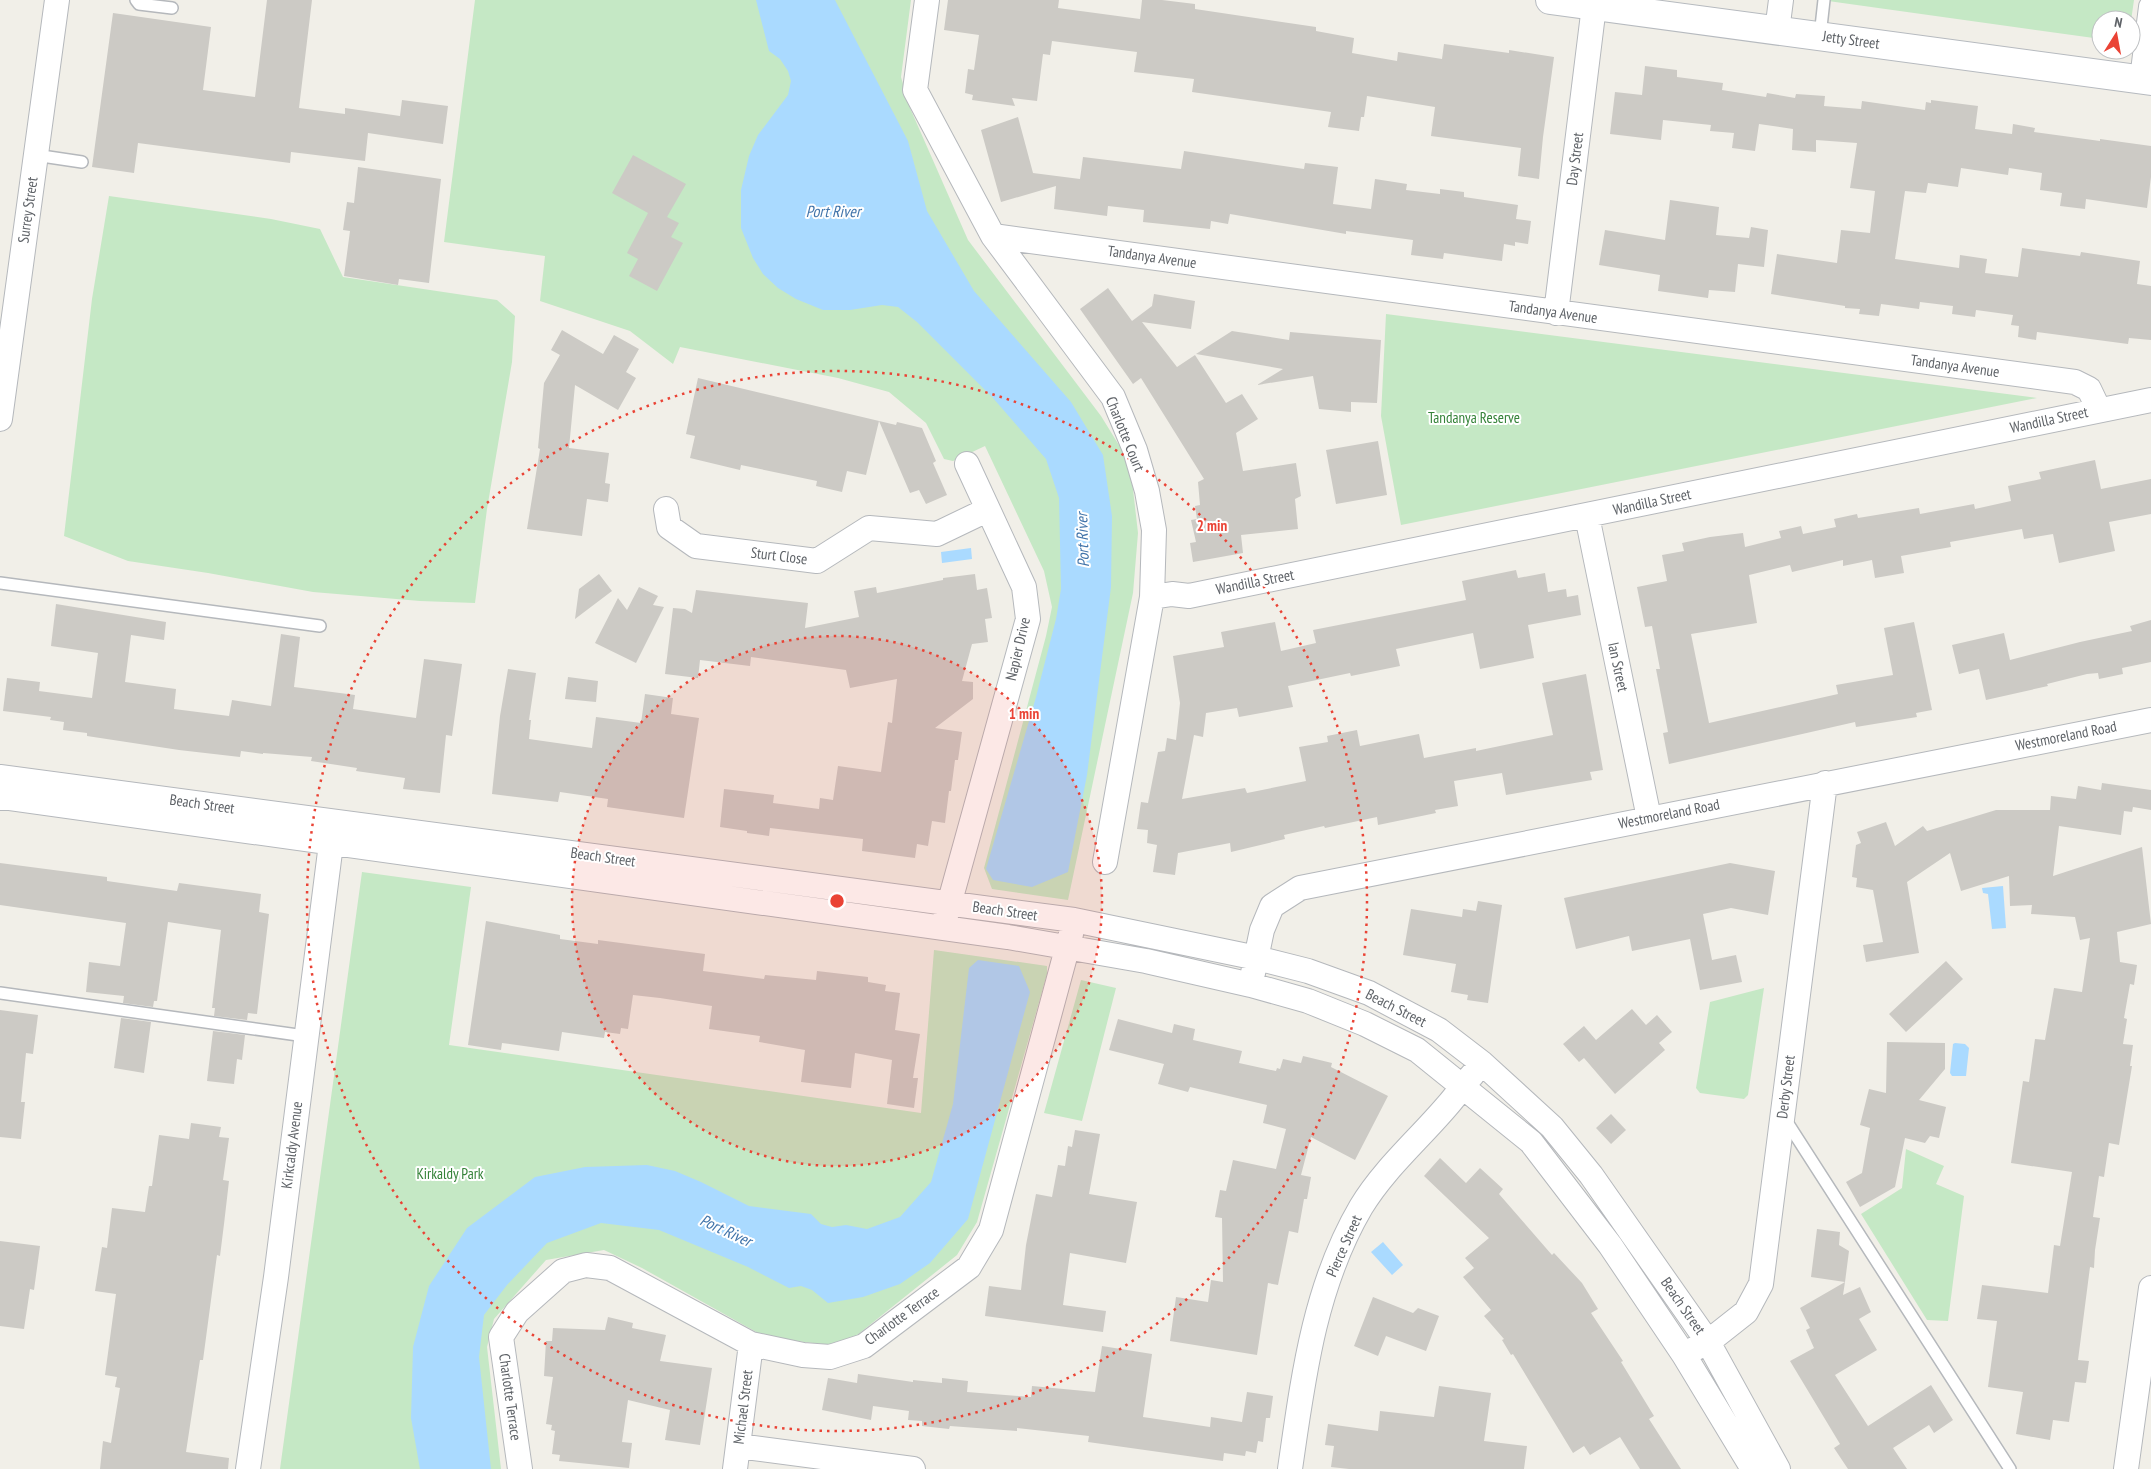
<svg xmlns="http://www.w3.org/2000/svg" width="2151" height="1469" font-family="'PT Sans Narrow',sans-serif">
<rect width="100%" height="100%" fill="#f1efe8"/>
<!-- green -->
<path fill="#c5e8c5" d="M475,0H911L901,77L910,108L968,240L1101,416L1130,463L1138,533L1133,593L1068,900L992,889L984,868L1046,636L1052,607L1044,571L985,446L953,461L944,459L926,423L889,392L838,378L680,347L673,364L630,331L540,301L545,256L444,242Z
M1821,0H2134L2131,21L2101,20V39Z
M109,196L271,219L320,229L343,277L497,300L515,316L512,362L487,509L475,603L420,601L313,592L208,573L128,561L64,536L92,299Z
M1386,314L2037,398L1401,525L1381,416Z
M362,872L471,887L449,1045L921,1113L934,950L1047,966V974L977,1222L957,1255L856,1336L832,1345L795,1341L758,1333L642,1268L604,1250L546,1260L494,1319L487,1347L501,1469H280Z
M1081,980L1116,988L1082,1121L1044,1113Z
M1764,988L1748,1095L1744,1099L1700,1093L1696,1088L1710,1002Z
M1906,1149L1944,1166L1936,1184L1964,1196L1948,1321L1927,1320L1861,1214L1902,1188Z"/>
<!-- water -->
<path fill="#aadaff" d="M756,0H835L908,141L927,211L974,291L1071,402L1103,455L1112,516L1111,587L1087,775L1068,872L1032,887L993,880L986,869L1036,697L1056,619L1061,589L1059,498L1046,459L993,398L917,322L898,307L882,305L850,310H823L796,299L778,288L763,274L753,258L741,228V190L749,156L758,135L788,95L791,81L788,71L780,59L769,51Z
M971,548L972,559L942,563L941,552Z
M2003,886L2006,928L1992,929L1988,894L1983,893L1982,888Z
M978,960L1019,966L1030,992L968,1219L930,1263L900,1284L863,1297L828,1303L812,1290L801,1286L789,1288L748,1267L659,1230L601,1223L547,1243L507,1285L484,1315L479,1357L491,1469H420L411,1418L413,1347L429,1286L467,1228L535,1177L585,1167L647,1165L675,1171L701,1182L749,1206L811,1214L821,1224L832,1227L846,1225L867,1229L900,1217L931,1182L953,1104L969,968Z
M1955,1043L1965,1044L1969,1048L1966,1076H1952L1950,1073L1953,1044Z
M1383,1242L1403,1265L1392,1275L1371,1252Z"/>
<!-- building -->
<path fill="#cccac5" d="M267,0H312L299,108L345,114V108L400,116L402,100L448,106L443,144L368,133L365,161L291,152L290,163L138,143L134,173L92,167L113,13L211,27L203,90L255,97Z
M948,0H1059L1058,8L1140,19L1142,0H1162L1195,4V9L1316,27V31L1354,38L1352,53L1397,61L1398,52L1442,59L1444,44L1509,53V50L1554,57L1543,137L1539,179L1518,176L1521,148L1431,136L1435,107L1367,96L1364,117H1361L1359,131L1328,127L1331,112L1192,92L1194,79L1134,72L1137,52L1052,41L1050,55L1043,54L1037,101L1012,98L1015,106L972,100L973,95L965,93L968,69L974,70L979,35L944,30Z
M1645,66L1677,70V77L1723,83L1722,90L1766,97L1767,93L1795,98L1796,94L1825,96L1824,106L1861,109L1862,101L1925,110L1926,102L1931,103V100L1978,106L1975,129L2012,134L2013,124L2035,128L2034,132L2100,141V139L2151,146V177L2147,208L2086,199L2085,209L2060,206L2062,193L2040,190L2042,173L2009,168L2008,175L1961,168L1958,187L1928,183L1926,193L1905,191L1895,259L1959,268L1960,255L1987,259L1985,273L2018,277L2022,248L2080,256L2081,252L2140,261L2137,284L2151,286V340L2129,338L2128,344L2037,332L2036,340L2018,337L2019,326L2011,325L2013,315L1976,310L1975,317L1952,314L1953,306L1920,302L1919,309L1881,304L1879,316L1859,314L1860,309L1845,308V306L1771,294L1777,254L1837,263L1841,230L1870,233L1875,191L1850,188L1857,143L1816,140V152L1792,150L1793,129L1759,124L1755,151L1732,148L1734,133L1710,131L1711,125L1663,120L1661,140L1610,134L1615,92L1642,95Z
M1018,117L1033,173L1080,179L1083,157L1181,169L1184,151L1304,169L1305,163L1338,167L1333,204L1371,209L1375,179L1407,184L1406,190L1440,194V189L1464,192V197L1518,205L1516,219L1531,221L1528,244L1515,242V246L1504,244L1502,261L1444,253L1443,259L1411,255L1413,240L1346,231V234L1230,214L1228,224L1211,221L1210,229L1143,222L1144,210L1108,206L1107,216L1054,209L1056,186L1001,202L981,130Z
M633,155L686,184L667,217L679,223L671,237L683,243L657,291L629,276L638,259L627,253L648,213L612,193Z
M358,167L441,179L429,283L399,279L398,285L344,276L350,231L343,230L347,202L354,203Z
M1670,200L1719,207L1716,235L1749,238L1751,227L1768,230L1764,267L1738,264L1735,292L1709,290L1708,298L1658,291L1660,275L1599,265L1605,230L1665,240Z
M1108,288L1132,321L1152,306L1154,294L1195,301L1191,329L1142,322L1177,367L1195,355L1226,403L1242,394L1258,419L1236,433L1243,471L1296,463L1301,496L1295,499L1298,529L1241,535L1243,553L1193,562L1190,543L1196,542L1191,520L1197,519L1195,506L1200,505L1198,482L1204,479L1141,378L1133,384L1080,309Z
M562,330L603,354L614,335L639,349L626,372L636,378L618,410L575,385L569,448L609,453L605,483L610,484L608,502L587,499L582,536L527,529L540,449L538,448L544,383L560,355L551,350Z
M1232,331L1289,340L1290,332L1381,340L1377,403L1351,402V412L1319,409L1313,376L1257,385L1283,369L1196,354Z
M698,378L896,425L897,422L922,428L936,461L933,463L947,495L926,504L919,490L910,493L879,421L866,475L847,471L842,492L816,486L817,481L741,465L740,470L690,458L695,436L686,434Z
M1378,441L1387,495L1336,504L1326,450Z
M2095,460L2101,489L2151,479V514L2109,522L2115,551L2059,563L2053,534L2024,539L2022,529L1950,542L1951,547L1901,556L1904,573L1875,578L1872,560L1843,566V560L1792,572L1790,565L1749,575L1757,623L1691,634L1709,723L1838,694L1836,685L1893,675L1884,628L1914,622L1932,710L1916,713L1917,717L1856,727L1855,722L1669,764L1663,733L1668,732L1656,669H1660L1652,626L1645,627L1637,587L1667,581L1662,555L1684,551L1682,543L1710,537L1743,533L1745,547L1781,538L1779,531L1801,526L1803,534L1836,527L1834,519L1857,514L1858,518L1919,508L1920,514L1974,504L1975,509L2011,501L2008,486L2041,479L2039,472Z
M1516,570L1518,578L1545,573L1548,592L1566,589L1567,597L1578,595L1581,615L1528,625L1534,658L1480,669L1473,633L1396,649L1400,666L1351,676L1350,673L1288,686L1293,707L1239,717L1237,708L1206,713L1203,737L1194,735L1182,799L1245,788L1247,793L1306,781L1299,747L1328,742L1327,736L1357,730L1360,746L1419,734L1424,758L1476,748V751L1553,735L1542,683L1586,674L1603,770L1590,772L1592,780L1506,795L1502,773L1454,781L1458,806L1435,810L1436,813L1378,825L1377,817L1325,828L1324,826L1284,835L1285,839L1231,852L1230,843L1178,853L1175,875L1153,872L1157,845L1147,843L1148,830L1137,829L1141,802L1148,803L1158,752L1165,751L1167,738L1176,740L1180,703L1173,656L1224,647L1221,632L1275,622L1281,651L1316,643L1313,630L1466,600L1462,581Z
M599,574L612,591L575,619L579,589Z
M975,574L977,590L987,588L992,618L985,619L988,642L972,644L962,681L973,682V699L935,728L962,732L958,760H955L951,791H949L945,823L932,821L928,846L917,844L915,858L862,851L863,839L770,828L769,836L747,833V831L720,827L724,789L774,795L773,803L819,809L820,798L833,800L838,766L881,772L888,722L892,723L897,679L850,688L846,670L751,657L750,666L700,660L698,678L665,674L673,608L685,609L692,613L696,590L808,603L805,628L859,617L854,591L876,587L877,593L943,580V578Z
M639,587L658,596L653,605L664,607L636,663L595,643L618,598L627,610Z
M56,604L166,622L164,640L131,635L125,682L176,689L174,709L229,716L232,700L271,706L281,634L300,637L294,687L355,695L353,709L416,718L424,659L462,664L452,736L446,735L440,793L403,789L405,778L356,771L357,768L311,761L312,757L263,753V754L241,751L240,757L179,750L87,736V733L63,730L64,722L50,720L51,717L3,711L7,678L40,682L39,691L92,698L98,653L51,646Z
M2151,620V662L2122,668L2123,674L2099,679L2098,673L2087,674L2047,684L2048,686L1986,700L1979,669L1959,674L1952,645L2004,633L2010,660L2080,642L2132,631L2130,626Z
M508,669L536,673L529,720H531L529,739L592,748L596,717L641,723L645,694L673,698L671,714L699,718L684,818L607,807L608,799L560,792L558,802L492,794L500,716Z
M568,677L598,681L596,702L565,699Z
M2102,783L2151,790V810L2133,807L2132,812L2124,811L2121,835L2059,826L2053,876L2142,847L2151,924L2117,932L2120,962L2137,965L2134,985L2130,984L2124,1018L2127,1019L2123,1044L2133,1045L2130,1066H2132L2119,1145L2109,1143L2104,1177L2099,1176L2093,1217L2100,1218L2095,1250L2094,1268L2090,1267L2078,1360L2089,1361L2086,1383L2075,1382L2069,1422L2053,1420L2050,1440L2016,1434L2023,1392L1988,1387L1997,1321L1977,1319L1982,1285L2048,1293L2054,1245L2060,1246L2072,1172L2011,1163L2023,1081L2029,1082L2035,1039L2045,1040L2054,988L2082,992L2090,938L2080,940L2075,917L2031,914L2032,905L2010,906L2009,876L1961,891L1950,853L1907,882L1919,953L1866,962L1863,945L1883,942L1873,890L1856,887L1857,878L1852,877L1856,845L1861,843L1857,832L1886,822L1895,846L1923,826L1927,831L1996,810H2050L2051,796L2076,799L2078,786L2101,790Z
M0,863L107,877V881L177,891L179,883L261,894L259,912L269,914L257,1014L248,1013L247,1020L214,1016L215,1008H212L221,930L168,922L157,1001H154L153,1007L123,1003L124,996L86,992L89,962L120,966L126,923L0,905Z
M1730,863L1775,871L1768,915L1731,908L1703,914L1712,960L1736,955L1742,982L1700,990L1690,939L1632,951L1629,936L1576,949L1564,898Z
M1478,901L1502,905L1488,1003L1467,1000L1468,995L1451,992L1456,964L1403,955L1411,909L1462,917L1463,909L1476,911Z
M486,921L560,935V939L598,944V940L705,954L703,971L764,979L765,975L816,980L817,971L868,977V982L886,985L885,991L900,993L895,1030L920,1034L913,1078H918L914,1108L887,1104L892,1060L855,1053L851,1088L801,1082L805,1050L759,1042L760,1036L709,1029L712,1006L660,998L633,995L628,1029L621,1028L620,1034L605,1032L604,1038L562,1032L559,1051L502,1043L501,1050L468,1045Z
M1946,961L1963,979L1906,1032L1889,1014Z
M1632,1009L1646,1025L1657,1015L1672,1032L1659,1043L1665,1050L1615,1094L1584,1058L1579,1062L1563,1044L1584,1026L1596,1040Z
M0,1010L38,1015L33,1054L26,1053L21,1102H25L21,1139L0,1137Z
M121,1018L151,1022L144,1073L114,1068Z
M1118,1019L1172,1033L1174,1024L1195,1029L1193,1040L1242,1051L1239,1063L1276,1071L1277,1068L1280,1069L1283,1059L1301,1063L1303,1056L1332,1063L1331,1067L1388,1096L1355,1160L1311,1137L1301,1175L1311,1177L1307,1199H1304L1298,1233L1289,1231L1278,1285L1268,1283L1257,1355L1170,1341L1176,1297L1208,1302L1211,1280L1223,1282L1222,1218L1215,1217L1220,1190L1226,1191L1233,1160L1276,1169L1286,1129L1263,1123L1267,1105L1190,1087L1188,1092L1158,1084L1164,1064L1109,1050Z
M213,1031L245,1035L242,1060L237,1059L234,1084L207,1081Z
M1887,1042L1945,1043V1069L1919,1100L1946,1107L1939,1138L1930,1136L1925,1143L1905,1138L1895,1187L1860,1207L1846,1182L1862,1173L1870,1128L1860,1125L1869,1089L1886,1093Z
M1611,1114L1626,1130L1611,1144L1596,1128Z
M191,1123L221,1127L219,1137L229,1138L223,1180L229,1181L224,1224L220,1256L217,1255L203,1360H200L186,1452L229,1458L228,1469H100L103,1441L111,1443L120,1388L115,1387L117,1377L105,1375L116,1294L95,1291L102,1247L107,1248L112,1208L145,1212L149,1186H152L159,1135L189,1139Z
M1075,1130L1100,1134L1089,1194L1137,1202L1126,1263L1070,1253L1063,1305L1106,1311L1103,1332L985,1316L989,1286L1021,1290L1026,1245L1036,1194L1052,1197L1058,1165L1065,1166L1068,1146L1072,1147Z
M1440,1158L1466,1183L1480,1168L1503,1189L1499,1194L1552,1255L1554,1253L1582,1283L1598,1309L1591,1313L1623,1361L1621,1362L1654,1416L1649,1419L1681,1469H1640L1620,1437L1590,1455L1584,1446L1573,1453L1513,1354L1511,1355L1502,1340L1504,1339L1484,1316L1491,1310L1463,1277L1474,1268L1465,1258L1489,1238L1424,1176Z
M1817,1229L1840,1232L1839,1245L1849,1251L1845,1282L1811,1277Z
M0,1241L40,1246L34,1290L30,1289L24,1329L0,1326Z
M1845,1282L1843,1295L1860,1287L1871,1312L1859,1319L1877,1350L1835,1375L1868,1426L1931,1385L1953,1420L1934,1433L1929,1425L1893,1448L1907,1469H1848L1834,1448L1840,1444L1790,1361L1814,1348L1806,1330L1810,1328L1800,1308Z
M1373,1297L1413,1313L1418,1308L1439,1316L1426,1351L1386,1336L1378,1356L1354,1346Z
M608,1317L633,1323L632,1328L666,1335L660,1361L712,1368L700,1445L665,1440L670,1410L628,1400L622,1442L632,1443L629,1468L559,1461L560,1455L552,1454L555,1431L551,1430L552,1425L546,1424L553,1377L544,1376L546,1341H552L553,1328L605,1330Z
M1102,1346L1152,1354L1143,1417L1210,1427L1211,1417L1242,1422L1247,1392L1273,1396L1270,1418H1266L1263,1442L1258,1441L1256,1453L1246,1451L1245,1456L1224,1453L1223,1461L1088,1442L1089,1436L1017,1428V1431L950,1426L949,1429L922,1426V1421L908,1420L909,1411L873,1406L871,1420L822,1410L828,1378L857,1383L858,1374L913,1382V1380L942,1383V1378L968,1381L967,1392L1031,1397L1032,1386L1095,1392Z
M1439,1386L1491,1393L1484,1441L1527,1446L1524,1469H1349L1331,1467L1334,1446L1325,1445L1328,1424L1378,1431L1380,1411L1434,1417Z"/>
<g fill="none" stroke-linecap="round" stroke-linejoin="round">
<!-- lane casing -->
<g stroke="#b5b8bc" stroke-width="14">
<path id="lane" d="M136,0L139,4L172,8
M1820,36L1824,0
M35,155L82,162
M0,583L320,626
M0,993L305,1036
M1785,1119L2010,1469"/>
</g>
<!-- street casing -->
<g stroke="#b5b8bc" stroke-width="26">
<path id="street" d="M927,0L915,90L993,236L1113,397L1135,450L1147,491L1154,530L1152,597L1105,862
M1777,31L1781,0
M2142,79L2151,7
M993,236L2075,382L2089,389L2099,410
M1556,313L1594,6
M0,419L57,0
M666,509L669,527L696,546L817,561L869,528L937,534L987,510
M1587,516L1649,818
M1152,597L1172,594L1189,596L2151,400
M0,777L1074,920L1257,958L1308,971L1369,993L1439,1030L1482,1063L1552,1127L1591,1175L1708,1342L1778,1469
M0,798H10L1008,937L1146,961L1251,985L1308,1001L1365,1024L1417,1050L1531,1142L1610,1245L1684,1355L1753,1469
M945,919L1028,619L1024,587L967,464
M1253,973L1262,930L1272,906L1300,888L2151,720
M1694,1349L1708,1342L1746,1312L1761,1284L1825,783
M738,1446L913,1469
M248,1469L276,1277L333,828
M520,1469L501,1337L517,1312L563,1271L586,1265L610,1268L751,1344L803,1355L830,1357L864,1346L969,1267L991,1230L1071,934
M735,1469L751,1344
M1290,1469C1303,1379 1314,1287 1361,1207C1384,1169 1418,1140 1447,1106C1456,1096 1464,1084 1473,1074
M2126,1469L2151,1288"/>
</g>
<!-- secondary casing -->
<g stroke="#b6babf" stroke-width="30">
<path id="secondary" d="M1550,0L2151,81"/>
</g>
<!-- lane -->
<use href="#lane" stroke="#fff" stroke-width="11"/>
<!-- street -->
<use href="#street" stroke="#fff" stroke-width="24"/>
<!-- secondary -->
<use href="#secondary" stroke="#fff" stroke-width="28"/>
</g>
<!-- distance rings -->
<circle cx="837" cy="901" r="265" fill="#ea4335" fill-opacity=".12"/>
<g fill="none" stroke="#ea4335" stroke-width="2.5" stroke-dasharray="2.5 5">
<circle cx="837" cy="901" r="265"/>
<circle cx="837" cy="901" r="530"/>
</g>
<g text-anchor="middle" stroke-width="4" stroke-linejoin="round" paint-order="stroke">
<!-- street labels -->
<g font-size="15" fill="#5f6368" stroke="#fff">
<text transform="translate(1851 40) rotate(8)" y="5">Jetty Street</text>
<text transform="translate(1575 159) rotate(-83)" y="5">Day Street</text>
<text transform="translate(28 210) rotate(-82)" y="5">Surrey Street</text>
<text transform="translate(1152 257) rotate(8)" y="5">Tandanya Avenue</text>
<text transform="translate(1553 312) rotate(8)" y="5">Tandanya Avenue</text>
<text transform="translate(1955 366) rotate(8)" y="5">Tandanya Avenue</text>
<text transform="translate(2049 420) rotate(-12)" y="5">Wandilla Street</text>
<text transform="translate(1125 434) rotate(68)" y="5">Charlotte Court</text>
<text transform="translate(1652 502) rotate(-12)" y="5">Wandilla Street</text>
<text transform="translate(779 556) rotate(7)" y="5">Sturt Close</text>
<text transform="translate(1255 582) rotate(-11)" y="5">Wandilla Street</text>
<text transform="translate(1018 649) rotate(-77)" y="5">Napier Drive</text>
<text transform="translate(1618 667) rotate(78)" y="5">Ian Street</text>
<text transform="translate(2066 736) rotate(-11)" y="5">Westmoreland Road</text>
<text transform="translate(202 804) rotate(8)" y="5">Beach Street</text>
<text transform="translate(1669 814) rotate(-11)" y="5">Westmoreland Road</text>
<text transform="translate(603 857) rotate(8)" y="5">Beach Street</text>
<text transform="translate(1005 911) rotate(8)" y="5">Beach Street</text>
<text transform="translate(1396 1008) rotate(27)" y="5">Beach Street</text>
<text transform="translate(1786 1087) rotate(-83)" y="5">Derby Street</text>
<text transform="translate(292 1145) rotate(-83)" y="5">Kirkcaldy Avenue</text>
<text transform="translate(1344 1246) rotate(-66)" y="5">Pierce Street</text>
<text transform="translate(1683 1306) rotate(55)" y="5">Beach Street</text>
<text transform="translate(902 1316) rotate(-36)" y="5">Charlotte Terrace</text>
<text transform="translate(510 1397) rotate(82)" y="5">Charlotte Terrace</text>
<text transform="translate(743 1407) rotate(-83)" y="5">Michael Street</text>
</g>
<!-- park labels -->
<g font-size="15" fill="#348238" stroke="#fff">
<text x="1474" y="423">Tandanya Reserve</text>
<text x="450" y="1179">Kirkaldy Park</text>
</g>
<!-- water labels -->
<g font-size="16" font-style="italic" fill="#4174aa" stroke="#fff">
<text x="833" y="217">Port River</text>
<text transform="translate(1082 540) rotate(-92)" y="6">Port River</text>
<text transform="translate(726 1230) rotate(25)" y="6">Port River</text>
</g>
</g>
<circle cx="837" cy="901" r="8" fill="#ea4335" stroke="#fff" stroke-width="2.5"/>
<g font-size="15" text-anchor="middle" font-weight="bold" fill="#ea4335" stroke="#fff" stroke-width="4" stroke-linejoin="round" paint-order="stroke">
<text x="1212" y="531">2 min</text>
<text x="1024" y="719">1 min</text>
</g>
<!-- north arrow -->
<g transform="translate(2116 35) rotate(11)"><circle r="24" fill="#ffffff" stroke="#bfc1c3"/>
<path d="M0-4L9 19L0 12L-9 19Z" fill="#ea4335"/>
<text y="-8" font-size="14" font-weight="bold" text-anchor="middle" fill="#5f6368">N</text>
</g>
</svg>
